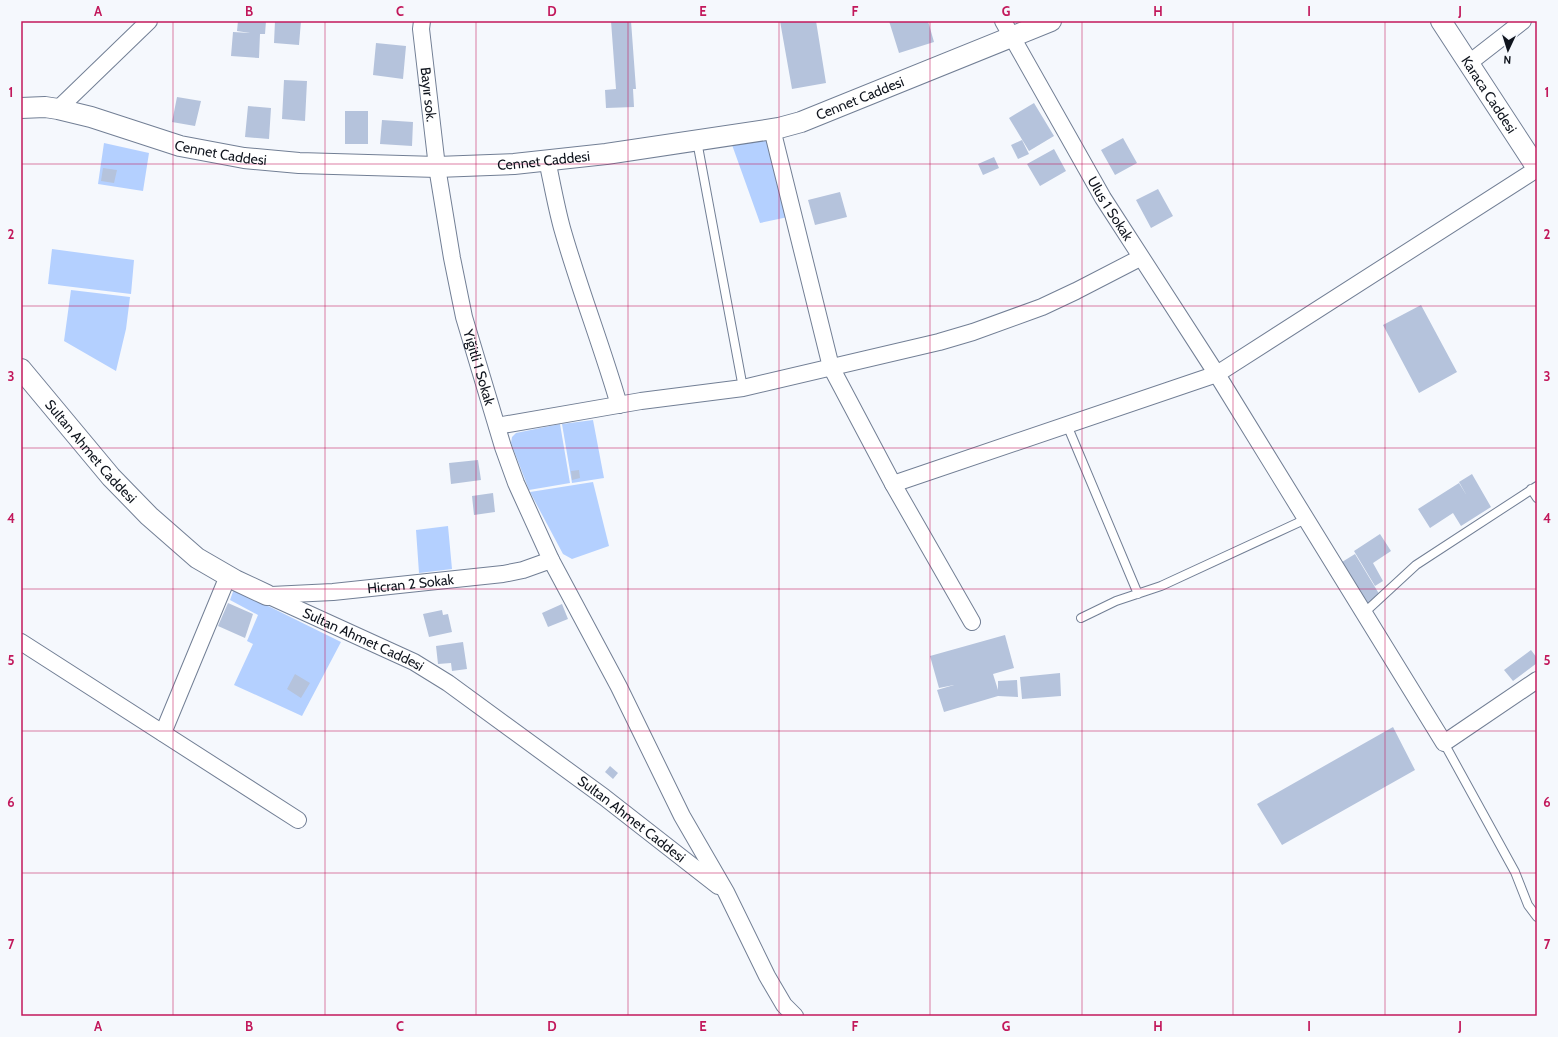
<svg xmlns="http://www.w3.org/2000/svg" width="1558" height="1037" font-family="Cabin,sans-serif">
<rect width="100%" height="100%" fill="#f5f8fd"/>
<!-- green -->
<path fill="#b4d0ff" d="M769,136L788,217L760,223L731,142Z
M104,143L149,153L143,191L98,184Z
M52,249L134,260L131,294L48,284Z
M71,290L130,297L126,329L116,371L64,341Z
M593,420L604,478L572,483L562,424Z
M560,424L570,483L529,490L511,443L512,437L516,433Z
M593,482L609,546L572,559L563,554L530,492Z
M448,526L452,569L419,573L416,530Z
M234,589L341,642L302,716L234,685L253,644L247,641L258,615L230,600Z"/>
<!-- building -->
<path fill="#b5c3dc" d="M238,21H266L265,34H260L259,58L231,56L233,32L250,33L237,31Z
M275,21H301L299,45L274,43Z
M611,21H631L636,89H633L634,107L606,108L605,90L616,89Z
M780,21H816L826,83L792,89Z
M889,21H928L934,42L899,53Z
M376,43L406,46L403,79L373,75Z
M284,80L307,81L305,121L282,119Z
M177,97L201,101L195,126L172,122Z
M1034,103L1054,136L1029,151L1009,118Z
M248,106L271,108L269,139L245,137Z
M345,111H368V144H345Z
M382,120L413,122L412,146L380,144Z
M1123,138L1137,163L1115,175L1101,150Z
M1022,140L1029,154L1018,159L1011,145Z
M1054,149L1066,171L1040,186L1027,164Z
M994,157L999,168L983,175L978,164Z
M103,168L117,170L114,183L101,181Z
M1158,189L1173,216L1151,228L1136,200Z
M840,192L847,217L815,225L808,200Z
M1421,305L1457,372L1419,393L1383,325Z
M478,460L481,480L451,484L449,463Z
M579,470L580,478L572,480L571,471Z
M1472,474L1491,507L1461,526L1453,513L1430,528L1418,509L1459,483L1467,496L1459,482Z
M493,493L495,512L474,515L472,496Z
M1380,534L1391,551L1373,563L1383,581L1375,586L1354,551Z
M1355,554L1381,597L1369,605L1342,562Z
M228,603L253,614L245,638L218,626Z
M562,604L568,619L548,627L542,613Z
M442,610L443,615L448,614L452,632L429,637L423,614Z
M1005,635L1014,668L993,674L998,690V681L1017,680L1018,697L998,696L944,712L937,690L954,685L939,688L930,656Z
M463,642L467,669L452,671L451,663L438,664L436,646Z
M1531,650L1537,658V663L1513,681L1504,670Z
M1060,673L1061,696L1022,699L1020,677Z
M295,674L310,683L301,698L287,689Z
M1393,727L1415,770L1282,845L1257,804Z
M610,766L618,773L613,779L605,772Z"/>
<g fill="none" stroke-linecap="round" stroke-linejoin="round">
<!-- service casing -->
<g stroke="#727f95" stroke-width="10">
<path id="service" d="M697,141L743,388
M1067,425L1138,594
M1531,489L1537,498
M1364,613L1416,565L1537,486
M1081,618L1116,601L1161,586L1306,519
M1444,743L1515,872L1528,905L1537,917"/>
</g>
<!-- minor casing -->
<g stroke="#727f95" stroke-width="18">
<g id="minor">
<path id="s1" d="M422,21L421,29L437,167L452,258L464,317L503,447L516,483L551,560L619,687L682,816L726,892L767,976L784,1005L795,1016"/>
<path id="s2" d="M1003,21L1103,198L1218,376L1444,743L1537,680"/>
<path d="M1469,63L1523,21"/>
<path d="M58,109L149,21"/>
<path d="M772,129L831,367L893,484L972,622"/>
<path d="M547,160C552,183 556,206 562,228C579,288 602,346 619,405"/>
<path d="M497,426L641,401L743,388L939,342L973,332L1042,307L1076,291L1140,258"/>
<path d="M893,484L1217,374L1537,169"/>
<path id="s3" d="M267,595L414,662L448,683L604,797L718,886"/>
<path id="s4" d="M271,595L333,592L503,574L523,570L551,560"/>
<path d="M21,642L298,820"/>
<path d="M163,733L228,576"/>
</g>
</g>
<!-- tertiary casing -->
<g stroke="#727f95" stroke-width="22">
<g id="tertiary">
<path id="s5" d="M1441,21L1537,168"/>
<path id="s6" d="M21,108L45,107L58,109L91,117L180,146L244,158L299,163L437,167L514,164L606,154L779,128L801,122L1051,21"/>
<path id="s7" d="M21,369L111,477L149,516L197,558L235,580L267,595"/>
</g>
</g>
<!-- service -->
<use href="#service" stroke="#fff" stroke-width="8"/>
<!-- minor -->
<use href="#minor" stroke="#fff" stroke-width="16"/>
<!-- tertiary -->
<use href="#tertiary" stroke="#fff" stroke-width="20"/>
</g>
<!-- grid -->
<path fill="none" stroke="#c2185b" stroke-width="1" stroke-opacity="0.55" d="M173,21V1016M325,21V1016M476,21V1016M628,21V1016M779,21V1016M930,21V1016M1082,21V1016M1233,21V1016M1385,21V1016M21,164H1537M21,306H1537M21,448H1537M21,589H1537M21,731H1537M21,873H1537"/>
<g text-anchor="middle" stroke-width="3.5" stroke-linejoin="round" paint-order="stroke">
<!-- street labels -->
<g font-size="14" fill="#0f141d" stroke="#f5f8fd">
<text dy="5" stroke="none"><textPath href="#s1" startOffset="74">Bayır sok.</textPath></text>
<text dy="5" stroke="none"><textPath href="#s5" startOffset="88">Karaca Caddesi</textPath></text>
<text dy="5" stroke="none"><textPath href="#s6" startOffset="854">Cennet Caddesi</textPath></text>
<text dy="5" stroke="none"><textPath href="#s6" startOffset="206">Cennet Caddesi</textPath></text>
<text dy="5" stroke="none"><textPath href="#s6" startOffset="530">Cennet Caddesi</textPath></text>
<text dy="5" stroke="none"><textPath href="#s2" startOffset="216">Ulus 1 Sokak</textPath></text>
<text dy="5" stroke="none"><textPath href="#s1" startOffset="352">Yiğitli 1 Sokak</textPath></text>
<text dy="5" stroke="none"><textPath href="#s7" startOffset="108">Sultan Ahmet Caddesi</textPath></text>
<text dy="5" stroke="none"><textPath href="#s4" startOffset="140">Hicran 2 Sokak</textPath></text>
<text dy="5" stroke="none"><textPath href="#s3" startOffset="106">Sultan Ahmet Caddesi</textPath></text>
<text dy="5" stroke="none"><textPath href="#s3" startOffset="430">Sultan Ahmet Caddesi</textPath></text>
</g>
</g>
<!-- border -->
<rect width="1558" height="1037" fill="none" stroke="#f5f8fd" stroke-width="44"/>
<!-- north arrow -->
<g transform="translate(1508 50) rotate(184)" stroke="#f5f8fd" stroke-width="3" paint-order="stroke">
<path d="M0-3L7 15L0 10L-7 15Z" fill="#0f141d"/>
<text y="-6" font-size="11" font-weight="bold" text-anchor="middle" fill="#0f141d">N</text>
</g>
<rect x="22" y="22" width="1514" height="993" fill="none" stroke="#c2185b" stroke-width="1.5"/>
<g font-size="13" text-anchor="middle" font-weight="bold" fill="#c2185b">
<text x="98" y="16">A</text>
<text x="249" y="16">B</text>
<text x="400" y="16">C</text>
<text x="552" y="16">D</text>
<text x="703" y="16">E</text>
<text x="855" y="16">F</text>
<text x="1006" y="16">G</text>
<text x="1158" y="16">H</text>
<text x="1309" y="16">I</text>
<text x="1460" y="16">J</text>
<text x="11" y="97">1</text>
<text x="1547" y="97">1</text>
<text x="11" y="239">2</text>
<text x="1547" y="239">2</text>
<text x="11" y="381">3</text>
<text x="1547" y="381">3</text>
<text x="11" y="523">4</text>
<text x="1547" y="523">4</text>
<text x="11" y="665">5</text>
<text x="1547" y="665">5</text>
<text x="11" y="807">6</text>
<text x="1547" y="807">6</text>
<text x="11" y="949">7</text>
<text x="1547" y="949">7</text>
<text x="98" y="1031">A</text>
<text x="249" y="1031">B</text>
<text x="400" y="1031">C</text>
<text x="552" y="1031">D</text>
<text x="703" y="1031">E</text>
<text x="855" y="1031">F</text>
<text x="1006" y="1031">G</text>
<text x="1158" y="1031">H</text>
<text x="1309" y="1031">I</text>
<text x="1460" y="1031">J</text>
</g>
</svg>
